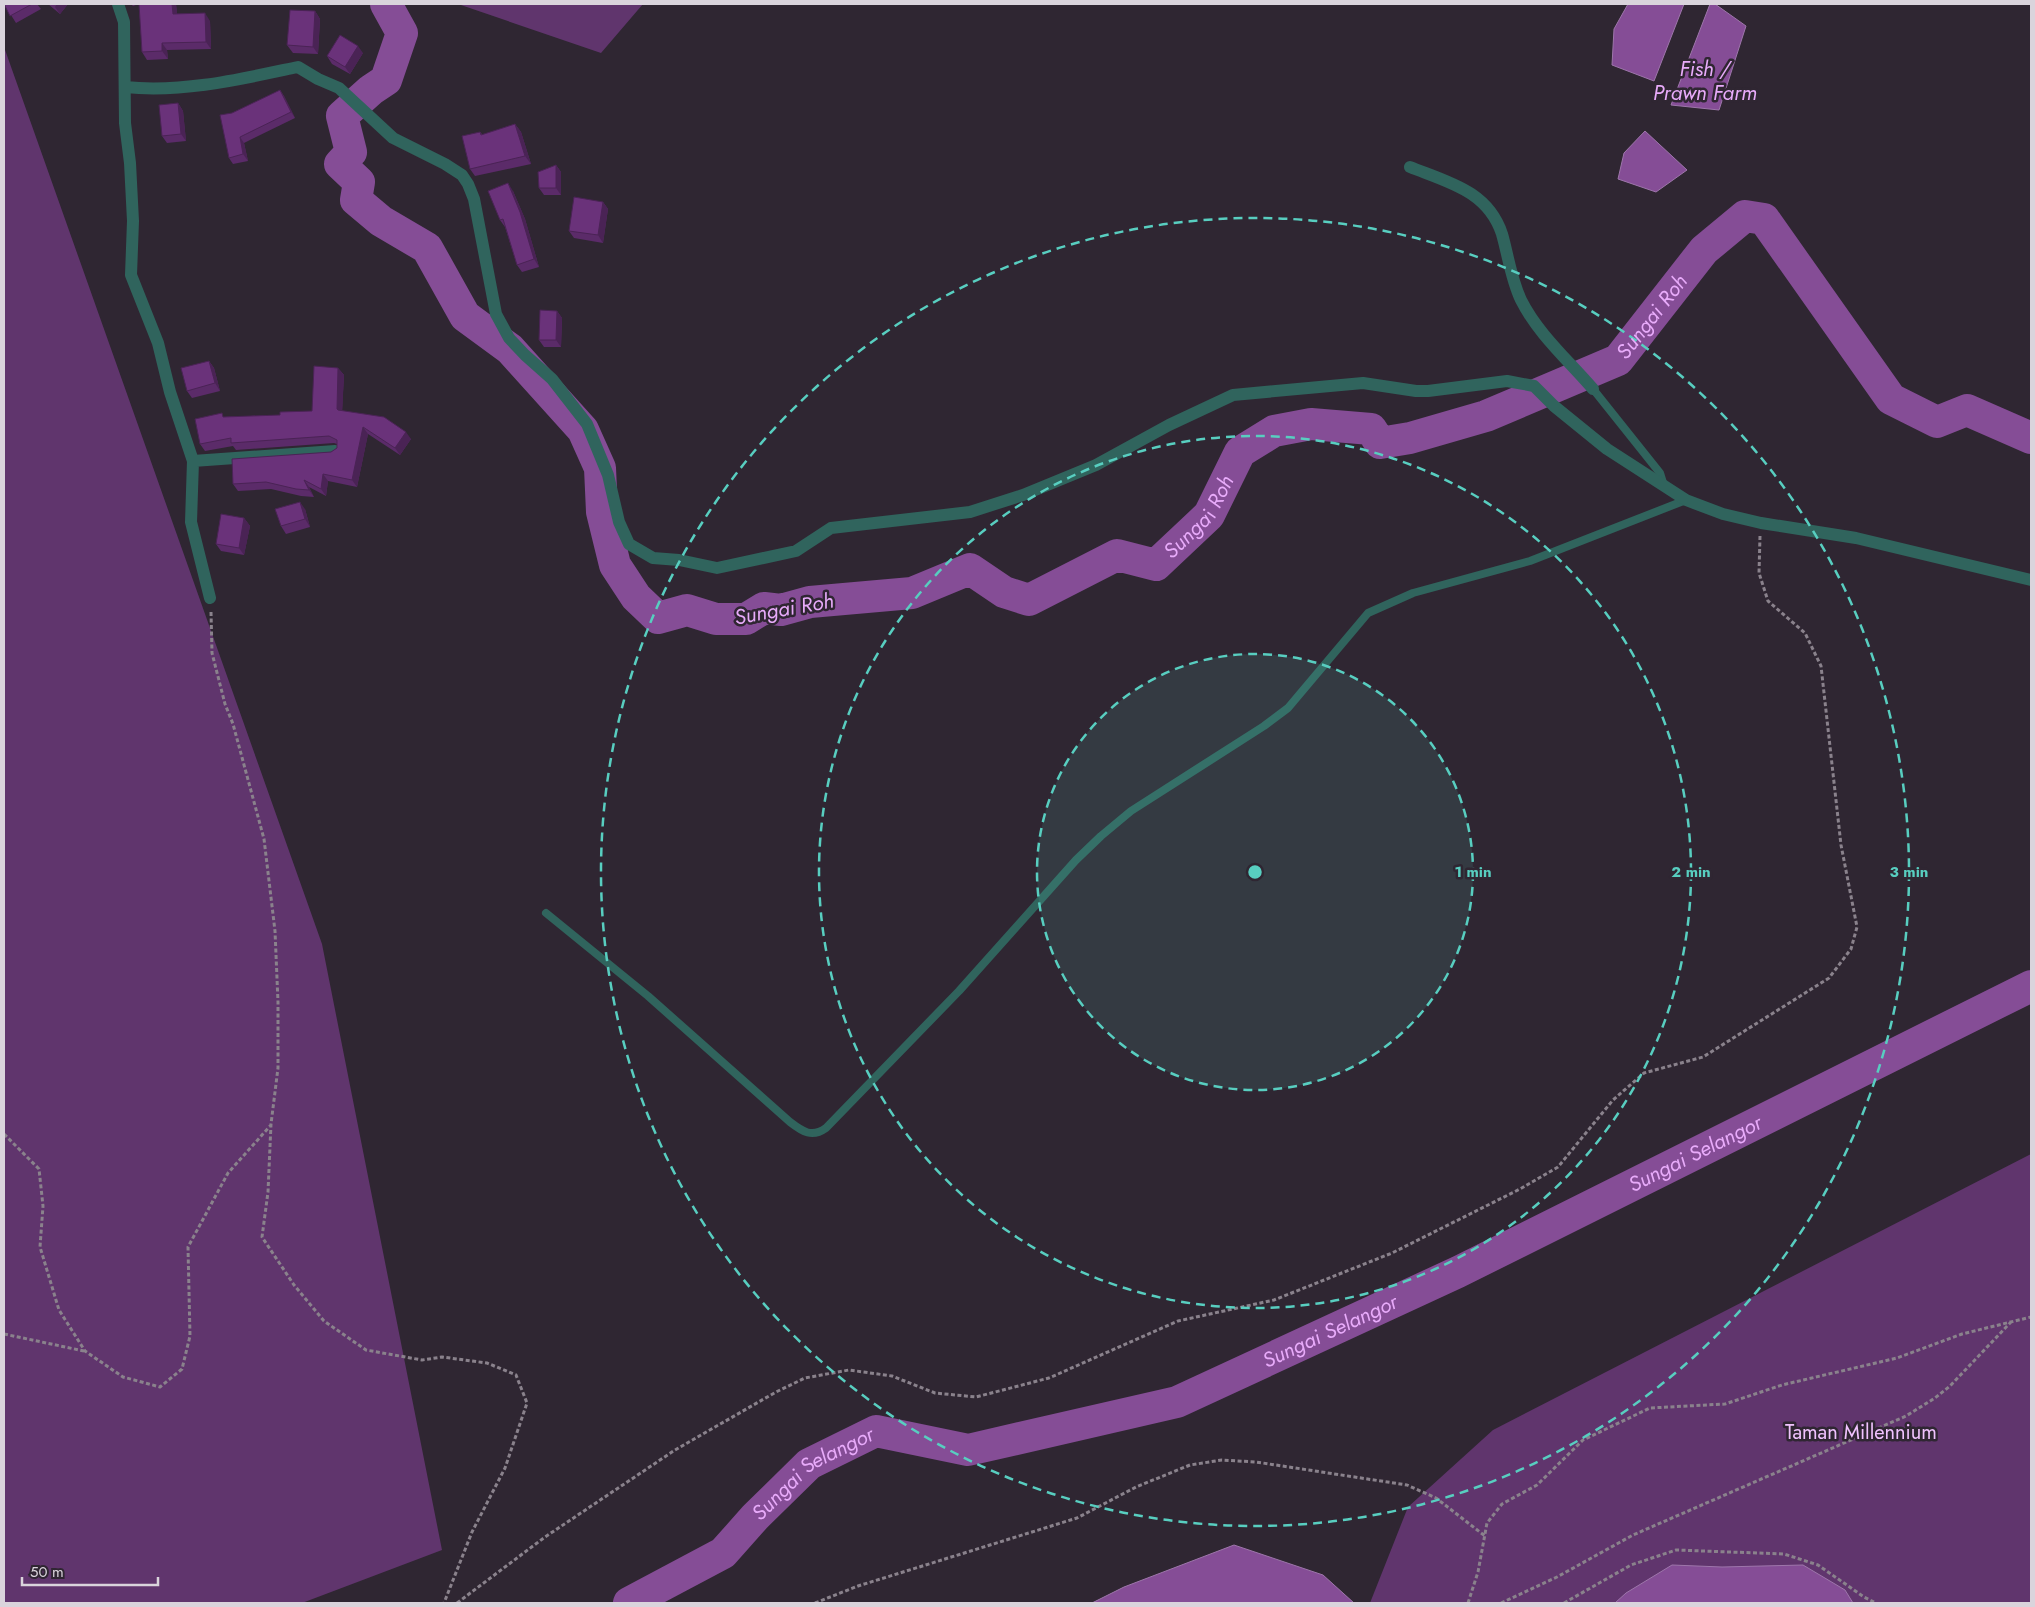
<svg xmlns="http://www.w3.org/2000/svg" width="2035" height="1607" font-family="Jost,sans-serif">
<rect width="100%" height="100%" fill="#2f2632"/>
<!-- green -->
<path fill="#60356d" d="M458,4H643L601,53Z
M4,47L322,944L442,1550L302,1603H4Z
M2031,1154V1603H1370L1408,1507L1493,1430Z"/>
<!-- water -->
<path fill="#854d96" stroke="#9e76ab" d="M1628,4H1684L1654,81L1612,65L1614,29Z
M1710,4H1715L1746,26L1719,110L1671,105Z
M1645,131L1687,170L1656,192L1618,179L1624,153Z
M1234,1545L1323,1575L1354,1603H1092L1124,1587Z
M1672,1565L1722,1567L1803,1565L1845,1590L1853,1603H1615L1626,1593Z"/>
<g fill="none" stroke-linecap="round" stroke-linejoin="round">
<!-- river -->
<g stroke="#854d96" stroke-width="32">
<path id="s1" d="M386,4L402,33L386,80L371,90L342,116L351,152L340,164L359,182L356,200L381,221L427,248L465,316L510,349L583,430L600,468L602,512L615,565L636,597L658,618L687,610L716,619H746L764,608L781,610L810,602L912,593L970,569L1004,592L1029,600L1117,555L1156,565L1209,515L1240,452L1274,431L1311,424L1371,429L1380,443L1410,438L1486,416L1618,360L1704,250L1745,216L1764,219L1891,399L1937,422L1967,410L2031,438"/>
<path id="s2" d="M629,1603L723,1553L755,1517L809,1464L876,1431L968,1450L1177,1402L1458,1272L2031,986"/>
</g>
<!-- path -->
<path stroke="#8a828c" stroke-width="3" stroke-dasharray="4 2.5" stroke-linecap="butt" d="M211,612L212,653L225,704L233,724L264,839L275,931L278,1002V1068L271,1124L268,1192L262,1237L294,1285L324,1321L366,1350L422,1360L442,1357L487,1363L516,1375L527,1403L505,1468L472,1532L444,1603
M4,1134L39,1169L43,1206L40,1247L59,1310L85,1351L123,1377L160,1387L182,1369L190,1336L188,1247L228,1173L271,1125
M4,1334L84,1351
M457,1603L545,1537L675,1450L776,1392L805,1378L849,1370L892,1376L935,1393L976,1397L1049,1378L1178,1321L1274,1300L1392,1253L1520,1189L1558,1167L1613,1100L1644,1073L1703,1057L1829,978L1851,949L1857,927L1841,845L1821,666L1805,633L1768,601L1759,573L1760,536
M815,1603L858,1586L1077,1518L1136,1487L1190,1465L1222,1460L1256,1462L1407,1485L1436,1498L1485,1536
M1468,1603L1478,1572L1487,1523L1502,1504L1537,1485L1583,1440L1650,1408L1725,1404L1782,1385L1897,1358L1962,1334L2031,1317
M1501,1603L1557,1577L1633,1535L1906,1416L1935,1398L1950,1386L2011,1322
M1564,1603L1631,1565L1676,1550L1784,1554L1818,1565L1864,1597L1876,1603"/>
<!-- service -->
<path stroke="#30645d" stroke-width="8" d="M1593,389L1660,473L1664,486
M546,913L648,996L790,1122C803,1132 812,1138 826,1128L959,991L1076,860L1101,836L1131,811L1264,726L1288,708L1368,613L1413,593L1530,561L1686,500"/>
<!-- minor -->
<path stroke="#30645d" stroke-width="12" d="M118,4L124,22L125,123L130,163L133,221L131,275L158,343L170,392L193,461L191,522L210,598
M125,87C183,93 241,79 298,67L318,79L339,88L393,138L445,164L462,175L468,184L474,199L496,314L509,338L525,355L552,379L587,424L608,475L619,522L629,544L653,558L679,560L717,568L796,551L831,528L970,512L1023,495L1096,465L1169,425L1233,395L1363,383L1416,391H1428L1507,381L1534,386L1554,406L1607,449L1686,500L1723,514L1761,523L1856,538L2031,580
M1410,167C1448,182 1488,191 1502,234C1508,255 1511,279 1521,300C1538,334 1569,361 1593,389
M193,461L335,451"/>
</g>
<!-- wall -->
<path fill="#5b2b69" d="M4,4H37L41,9L16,23Z
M48,4H68L60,14Z
M131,4H176L177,14L210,21L211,49L167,50L168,59L147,60L142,52L139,4L133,6Z
M315,11L320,19L318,54L293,53L287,45Z
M363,53L350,74L332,64L327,56Z
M280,90L284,96L295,118L244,143L248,161L233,164L229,158L232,113Z
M178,103L183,111L186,141L167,143L162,136Z
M515,124L521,132L531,164L475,176L470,169L480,132L483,135Z
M556,165L561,172V195H544L539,188Z
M513,191L525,219L539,267L522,272L517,265L505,227L500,220Z
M603,202L608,209L603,243L574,238L569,231Z
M557,311L562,318L561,347H544L539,340Z
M209,361L214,368L220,391L192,398L187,391Z
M338,368L344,375L342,411L411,439L400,455L368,434L357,487L328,481L326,496L309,487L314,497L301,496L271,489L238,491L233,484L331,452L337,448V444L334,443L236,450L233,446L205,451L200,444L225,417L280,415L312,411Z
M305,509L310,527L286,534L281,526Z
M244,518L250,526L244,555L221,551L216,544Z"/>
<!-- shaded-wall -->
<path fill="#4a2355" d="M57,4H68L60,14L55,7Z
M172,4H176L178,21L173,14Z
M315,11L320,19L318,54L313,47Z
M205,13L210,21L211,49L206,42Z
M162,43L167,50L168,59L162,51Z
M358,46L363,53L350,74L345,67Z
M280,90L284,96L295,118L291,112Z
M178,103L183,111L186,141L181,134Z
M515,124L521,132L531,164L525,156Z
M240,137L244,143L248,161L243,154Z
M556,165L561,172V195L556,188Z
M508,183L513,191L525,219L539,267L534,259Z
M603,202L608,209L603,243L598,235Z
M557,311L562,318L561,347L556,340Z
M209,361L214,368L220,391L215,383Z
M338,368L344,375L342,416L337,409Z
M363,427L368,434L357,487L352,480Z
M406,432L411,439L400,455L395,448Z
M323,474L328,481L326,496L321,489Z
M304,480L309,487L314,497L309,490Z
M300,502L305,509L310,527L305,519Z
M244,518L250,526L244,555L239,548Z"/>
<!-- building -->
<path fill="#6a327a" stroke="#4a2355" d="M4,4H32L10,16Z
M139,4H172L173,14L205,13L206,42L162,43V51L142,52Z
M290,10L315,11L313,47L287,45Z
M340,35L358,46L345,67L327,56Z
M280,90L291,112L240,137L243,154L229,158L220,115L232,113Z
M178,103L181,134L162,136L159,105Z
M515,124L525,156L470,169L462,136L480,132L481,135Z
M556,165V188H539L538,172Z
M508,183L520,212L534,259L517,265L503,219L500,220L488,191Z
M574,197L603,202L598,235L569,231Z
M540,310L557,311L556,340H539Z
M209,361L215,383L187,391L181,368Z
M314,366L338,368L337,409L338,410L384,417L406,432L395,448L363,427L352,480L323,474L321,489L304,480L309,490L296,489L266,482L233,484L232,459L331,452L337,448V440L329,436L231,443V438L200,444L195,419L222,413L223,417L280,415V412L312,411Z
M300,502L305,519L281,526L275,509Z
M221,514L244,518L239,548L216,544Z"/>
<!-- distance rings -->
<circle cx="1255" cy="872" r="218" fill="#58cec0" fill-opacity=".12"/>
<g fill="none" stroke="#58cec0" stroke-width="2.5" stroke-dasharray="9 6">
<circle cx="1255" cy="872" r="218"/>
<circle cx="1255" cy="872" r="436"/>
<circle cx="1255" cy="872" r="654"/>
</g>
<g text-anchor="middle" stroke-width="5" stroke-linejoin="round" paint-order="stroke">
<!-- park labels -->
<g font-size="20" fill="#f0c2fe" stroke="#2f2632">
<text x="1861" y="1439">Taman Millennium</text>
</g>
<!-- water labels -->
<g font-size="21" font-style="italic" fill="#e8abfa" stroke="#2f2632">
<text x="1705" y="76">Fish /<tspan x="1705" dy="24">Prawn Farm</tspan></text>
<text dy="7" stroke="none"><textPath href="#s1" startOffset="1911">Sungai Roh</textPath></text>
<text dy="7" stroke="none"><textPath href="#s1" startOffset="1371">Sungai Roh</textPath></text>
<text transform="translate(784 609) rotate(-10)" y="7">Sungai Roh</text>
<text dy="7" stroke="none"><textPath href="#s2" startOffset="1188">Sungai Selangor</textPath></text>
<text dy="7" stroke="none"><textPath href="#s2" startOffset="782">Sungai Selangor</textPath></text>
<text dy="7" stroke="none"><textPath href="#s2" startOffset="228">Sungai Selangor</textPath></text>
</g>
</g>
<circle cx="1255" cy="872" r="8" fill="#58cec0" stroke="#2f2632" stroke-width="2.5"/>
<g font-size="15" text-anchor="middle" font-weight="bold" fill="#58cec0" stroke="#2f2632" stroke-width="5" stroke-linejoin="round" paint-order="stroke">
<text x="1473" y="877">1 min</text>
<text x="1691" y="877">2 min</text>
<text x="1909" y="877">3 min</text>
</g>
<!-- border -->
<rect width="2035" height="1607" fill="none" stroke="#dad4dc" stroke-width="10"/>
<!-- scale -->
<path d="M22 1577v8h136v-8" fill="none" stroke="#dad4dc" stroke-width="2.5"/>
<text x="30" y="1577" font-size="15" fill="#dad4dc" stroke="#2f2632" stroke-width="4" paint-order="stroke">50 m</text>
</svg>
